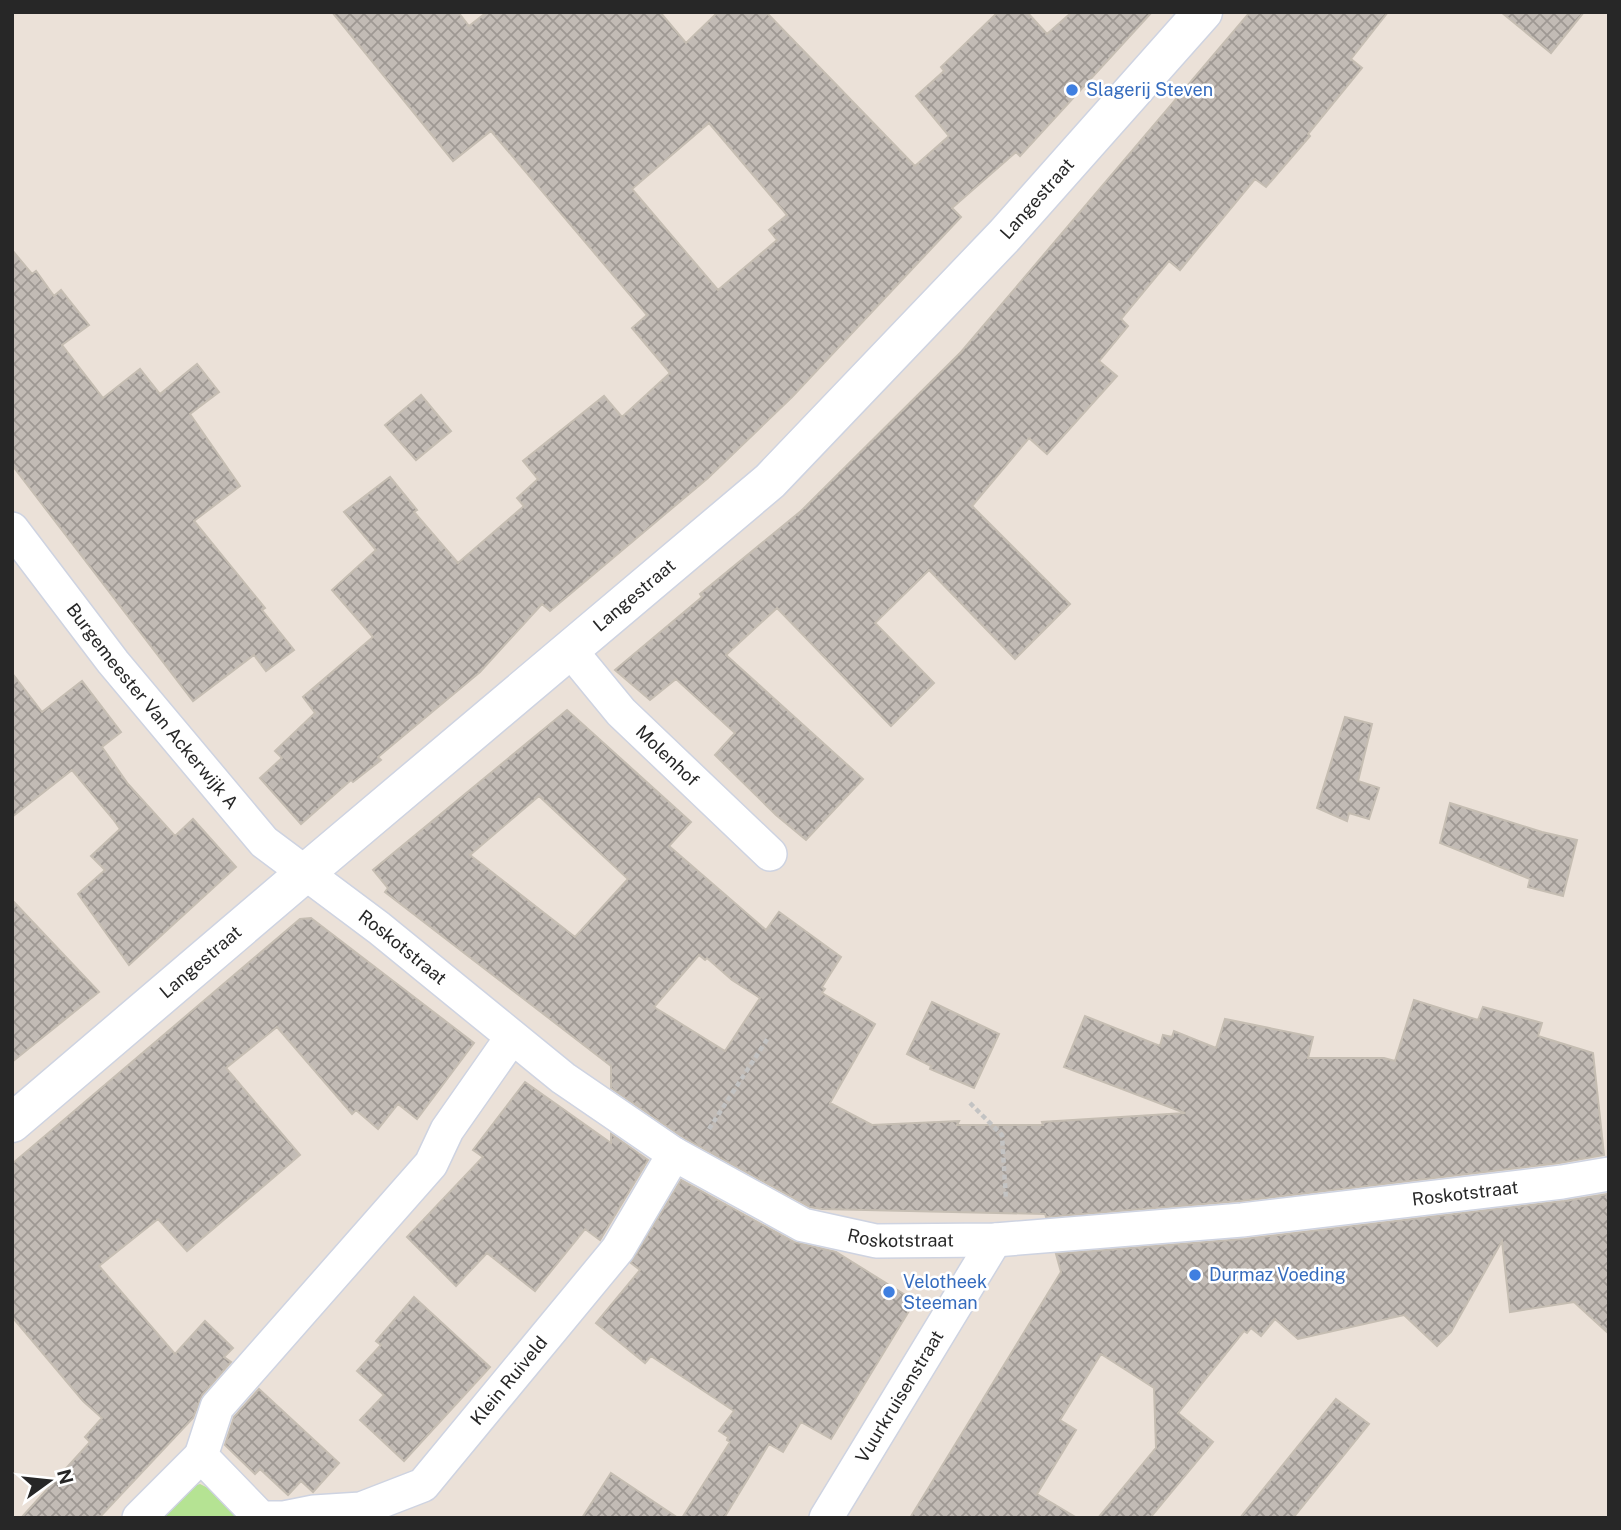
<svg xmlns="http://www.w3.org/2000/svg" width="1621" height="1530" font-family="'Public Sans',sans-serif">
<defs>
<pattern id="building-cross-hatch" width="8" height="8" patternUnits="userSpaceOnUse" patternTransform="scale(1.75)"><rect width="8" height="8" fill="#c2bbb5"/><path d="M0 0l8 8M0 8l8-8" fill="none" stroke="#9e9893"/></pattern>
</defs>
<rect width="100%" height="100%" fill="#ebe1d8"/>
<!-- green -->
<path fill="#b5e393" d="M200,1484L210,1489L239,1518H157L184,1489Z"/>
<!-- building -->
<path fill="url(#building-cross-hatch)" stroke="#c5bdb2" stroke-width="2" fill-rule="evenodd" d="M332,12H458L469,26L487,12H660L686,43L718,12H766L915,166L949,136L916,96L944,71L941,67L998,12H1027L1047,34L1072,12H1152L1020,156L1016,152L952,208L961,217L792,397L708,478L550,611L542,604L480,672L378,757L381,760L353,782L351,780L301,824L260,778L282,758L275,751L315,713L303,697L373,637L332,590L376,550L344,512L390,477L417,510L414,512L458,563L524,506L517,498L538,479L523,461L604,396L622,417L670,373L632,328L647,315L491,131L453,161ZM709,123L787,215L769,230L777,240L718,290L632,189Z
M1250,12H1388L1351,59L1362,68L1308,134L1310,136L1266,187L1255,179L1180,270L1169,261L1121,319L1128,326L1099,361L1117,376L1047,454L1029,438L972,506L1070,604L1015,659L929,570L875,623L934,683L891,726L777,608L726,655L863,779L806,840L776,815L715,755L735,733L676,679L650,700L615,670L702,597L700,594L801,511L961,352Z
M1501,12H1584L1551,53Z
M12,250L32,274L36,271L54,296L61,290L89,325L62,345L103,398L140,369L160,394L197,364L219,392L190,414L240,486L194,521L265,608L262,610L294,650L266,671L254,655L193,701L12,465Z
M421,395L451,431L416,460L385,425Z
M12,673L42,712L82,681L121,732L102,747L128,784L175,836L193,819L236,867L129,965L78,894L105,870L91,856L120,829L113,819L72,770L12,817Z
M567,710L691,822L669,846L766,930L779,912L841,957L822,987L825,989L822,993L875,1024L830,1103L872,1125L959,1121L957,1125H1043L1042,1122L1185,1113L1064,1067L1085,1016L1160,1046L1163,1035L1172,1037L1174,1031L1216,1048L1225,1019L1313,1037L1308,1058H1384L1395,1061L1414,1000L1478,1020L1483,1007L1542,1023L1538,1036L1593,1053L1604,1155L1559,1163L1240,1201L1046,1217L1045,1214L822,1209L810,1207L684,1138L611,1088V1066L385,892L388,888L373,870ZM539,796L628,879L575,937L470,855ZM699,955L705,960L707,958L732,980L760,998L725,1051L654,1007Z
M1345,717L1372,724L1358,781L1379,788L1369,819L1349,813L1347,821L1317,808Z
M1450,803L1542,832L1577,840L1563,896L1528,887L1530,879L1440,843Z
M12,900L99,992L12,1062Z
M311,918L474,1043L417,1119L398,1104L378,1129L356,1110L352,1114L277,1027L226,1068L300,1155L187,1251L158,1219L99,1266L175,1354L205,1321L233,1348L224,1357L231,1362L202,1395L193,1418L99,1518H21L90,1442L85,1437L102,1418L83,1401L12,1317V1164L300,919Z
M932,1002L999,1034L974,1088L930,1069L931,1066L907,1054Z
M525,1082L611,1143V1134L648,1160L600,1240L585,1229L535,1291L487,1253L456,1286L407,1237L483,1157L473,1150Z
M681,1180L794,1242L836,1252L915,1301L831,1439L801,1422L783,1452L769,1444L724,1518H682L730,1442L727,1440L728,1437L719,1431L734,1411L651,1356L645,1363L596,1323L640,1270L631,1263Z
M1608,1194L1609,1334L1574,1302L1510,1312L1502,1241L1451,1332L1437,1346L1404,1315L1298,1339L1275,1319L1261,1336L1251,1328L1247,1333L1244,1331L1178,1413L1213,1442L1150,1518H1098L1156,1448L1154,1388L1101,1354L1060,1420L1076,1430L1037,1494L1077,1518H910L1061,1272L1056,1254L1244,1239L1564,1201Z
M414,1297L490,1367L404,1461L360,1420L384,1395L357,1371L381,1345L376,1341Z
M259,1389L339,1463L313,1492L301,1481L288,1495L260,1469L255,1474L225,1445L234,1417Z
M1336,1399L1369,1424L1293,1518H1240Z
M611,1473L678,1518H582Z"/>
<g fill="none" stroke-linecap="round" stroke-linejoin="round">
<!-- street casing -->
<g stroke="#ced3e1" stroke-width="36">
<g id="street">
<path id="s1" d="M12,529L113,662L264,842L379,928L563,1078L674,1154L803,1225L876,1241L995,1240L1242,1220L1562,1182L1609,1174"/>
<path id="s2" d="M570,650L621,712L770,854"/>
<path id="s3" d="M512,1037L447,1130L431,1164L217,1407L201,1456L261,1518H284L314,1512L361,1509L423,1485L618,1249L674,1154"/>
<path d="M139,1518L201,1456"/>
<path id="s4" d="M826,1518L995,1240"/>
</g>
</g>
<!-- secondary casing -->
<g stroke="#ced3e1" stroke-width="41">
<g id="secondary">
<path id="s5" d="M12,1123L304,874L770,481L1005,235L1203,12"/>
</g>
</g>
<!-- path -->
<path stroke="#c3c3c3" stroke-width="4.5" stroke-dasharray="5 3.5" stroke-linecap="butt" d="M970,1103L1002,1135L1006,1200
M709,1129L768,1038"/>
<!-- street -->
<use href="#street" stroke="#fff" stroke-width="33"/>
<!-- secondary -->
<use href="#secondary" stroke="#fff" stroke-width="38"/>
</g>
<!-- markers -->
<g fill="#3f7fe0" stroke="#fff" stroke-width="2.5">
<circle cx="1072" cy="90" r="7"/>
<circle cx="1195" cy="1275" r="7"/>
<circle cx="889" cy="1292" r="7"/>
</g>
<g text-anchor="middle" stroke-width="5" stroke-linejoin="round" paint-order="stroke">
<!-- shop labels -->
<g font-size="18" fill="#366cbe" stroke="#fff" text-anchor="start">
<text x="1086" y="96">Slagerij Steven</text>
<text x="1209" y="1281">Durmaz Voeding</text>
<text x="903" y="1288">Velotheek<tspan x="903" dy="21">Steeman</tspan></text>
</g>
<!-- street labels -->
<g font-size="18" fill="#272727" stroke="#fff">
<text dy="6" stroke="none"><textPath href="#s5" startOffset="1382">Langestraat</textPath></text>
<text dy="6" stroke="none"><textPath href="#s5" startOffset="816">Langestraat</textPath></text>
<text dy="6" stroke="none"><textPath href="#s1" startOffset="226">Burgemeester Van Ackerwijk A</textPath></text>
<text dy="6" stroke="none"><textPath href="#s2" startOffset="144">Molenhof</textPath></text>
<text dy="6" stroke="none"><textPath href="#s1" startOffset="576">Roskotstraat</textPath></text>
<text dy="6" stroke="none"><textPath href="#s5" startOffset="248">Langestraat</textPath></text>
<text dy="6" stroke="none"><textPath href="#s1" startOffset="1731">Roskotstraat</textPath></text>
<text dy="6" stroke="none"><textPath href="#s1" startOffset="1164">Roskotstraat</textPath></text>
<text dy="6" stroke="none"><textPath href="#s3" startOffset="915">Klein Ruiveld</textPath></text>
<text dy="6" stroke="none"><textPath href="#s4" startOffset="142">Vuurkruisenstraat</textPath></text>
</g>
</g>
<!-- border -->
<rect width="1621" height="1530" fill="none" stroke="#272727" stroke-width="28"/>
<!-- north arrow -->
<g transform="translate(49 1481) rotate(75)" stroke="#ffffff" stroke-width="5" paint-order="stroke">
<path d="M0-5L12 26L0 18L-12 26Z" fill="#272727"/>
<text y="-10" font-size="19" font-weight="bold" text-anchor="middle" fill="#272727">N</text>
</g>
</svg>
